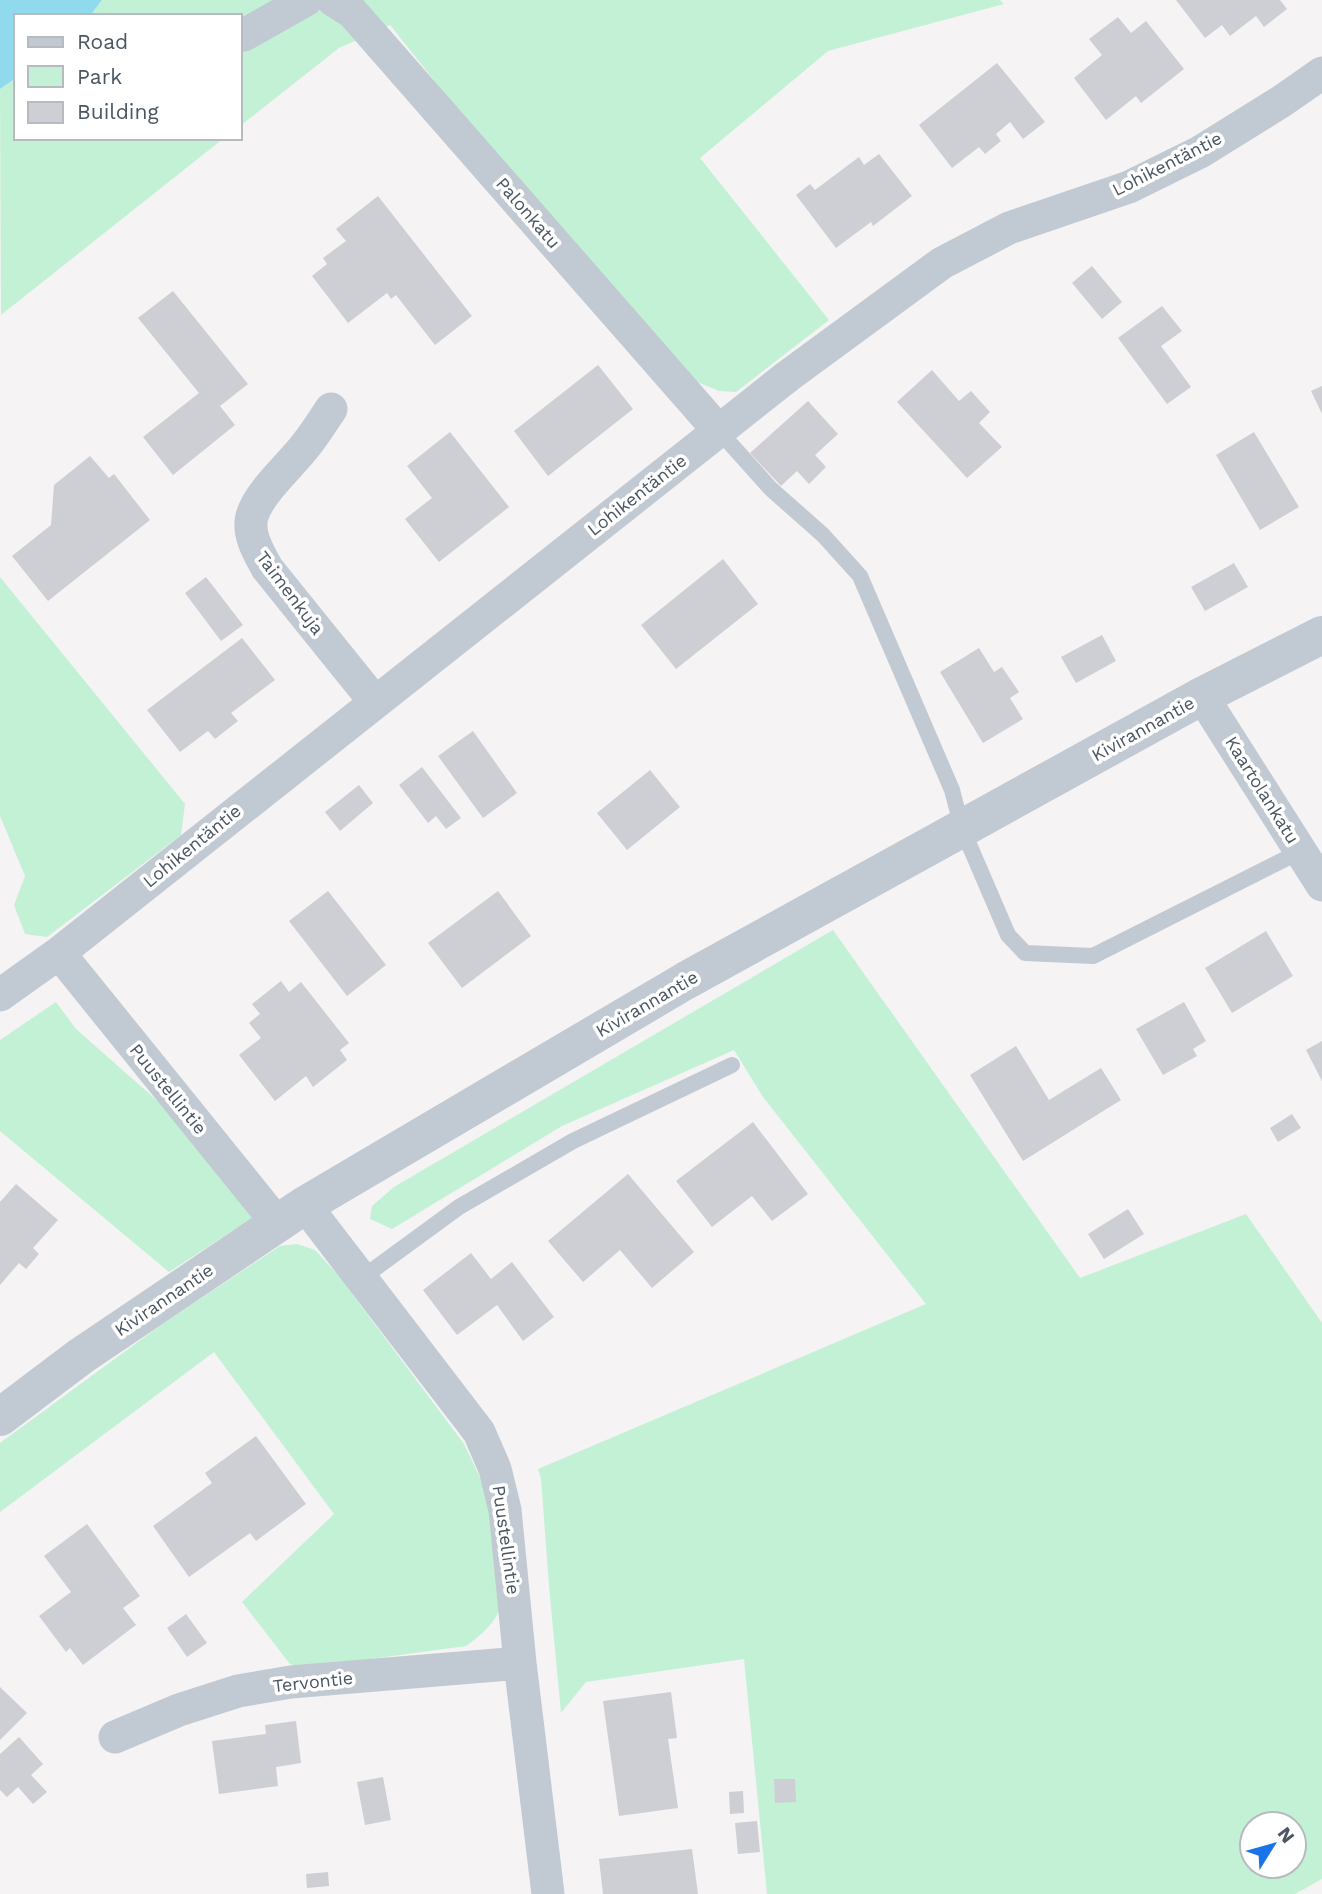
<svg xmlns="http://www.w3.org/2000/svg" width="1322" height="1894" font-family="'Work Sans',sans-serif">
<rect width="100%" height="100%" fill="#f5f3f3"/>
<!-- green -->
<path fill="#c3f1d5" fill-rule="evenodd" d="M102,0H1000L1004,4L828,51L700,158L829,320L736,392L719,391L697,382L571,252L390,25L339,48L240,126V16H90Z
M16,78V138H224L1,315L0,89Z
M0,577L185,804L181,835L47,937L25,934L14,905L25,876L0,816Z
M833,930L1080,1278L1246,1214L1322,1323V1879L1295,1894H767L744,1659L586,1682L561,1713L549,1586L541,1478L538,1469L926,1304L763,1097L734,1050L562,1126L392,1229L370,1219L372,1206L394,1187ZM1252,1824H1294V1866H1252Z
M56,1002L76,1029L274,1204L169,1272L0,1131V1040Z
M297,1244L315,1250L338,1275L464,1444L486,1490L503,1602C495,1623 484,1633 466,1646L304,1668L290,1664L242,1602L334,1514L214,1352L0,1512V1443L161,1325L280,1246Z"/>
<!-- water -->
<path fill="#90daee" d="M0,0H102L90,16H16V78L0,89Z"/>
<!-- building -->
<path fill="#cdcfd5" d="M1176,0H1280L1287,9L1264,27L1256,16L1230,36L1222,25L1205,38Z
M1118,17L1131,33L1146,21L1184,69L1141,103L1136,96L1106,120L1074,78L1102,55L1089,39Z
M997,63L1045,122L1023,139L1010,122L996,134L1001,141L985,154L979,147L952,168L919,125Z
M879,154L912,196L873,226L871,222L836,248L796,195L810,184L815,190L859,157L864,165Z
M378,196L472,316L435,345L396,295L391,299L387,293L348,323L312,276L327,264L323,258L346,241L336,229Z
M1092,266L1122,302L1102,319L1072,283Z
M173,291L248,384L220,406L235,425L173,475L143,437L199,393L138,318Z
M1162,306L1182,331L1161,346L1191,387L1167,404L1118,338Z
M598,365L633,409L548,476L514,431Z
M932,370L959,401L971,391L990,412L979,423L1002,447L967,478L897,402Z
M1322,386V414L1311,391Z
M808,401L838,434L815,455L826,467L809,484L797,471L781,486L750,453Z
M450,432L509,507L439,562L405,519L432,498L407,466Z
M1254,432L1299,507L1260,530L1216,455Z
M90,456L109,478L114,474L150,520L48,601L12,556L51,525L54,485Z
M723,559L758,604L676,669L641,625Z
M1234,563L1248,587L1205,611L1191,587Z
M206,577L243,625L221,641L185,593Z
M1102,635L1116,661L1076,683L1061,657Z
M242,638L275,680L231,713L238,721L215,739L208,731L180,752L147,710Z
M979,648L994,672L1002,667L1019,692L1010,698L1023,719L983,743L940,672Z
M473,731L517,793L483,818L438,756Z
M422,767L461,818L446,829L436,816L428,823L399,785Z
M650,770L680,807L627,850L597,813Z
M359,785L373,803L340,831L325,812Z
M328,891L386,965L347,996L289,921Z
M498,891L531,936L462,988L428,943Z
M1266,931L1293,976L1232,1013L1205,968Z
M281,981L289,992L301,982L349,1043L340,1050L347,1060L313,1087L306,1076L275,1101L239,1055L261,1038L249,1023L260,1014L252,1004Z
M1184,1002L1206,1041L1193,1049L1197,1056L1163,1075L1136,1029Z
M1322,1041V1081L1306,1050Z
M1016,1046L1049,1100L1101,1068L1121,1100L1023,1161L970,1075Z
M1292,1114L1301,1128L1278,1142L1270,1128Z
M753,1122L808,1194L772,1221L752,1196L712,1227L676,1181Z
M628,1174L694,1252L652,1288L620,1250L583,1282L548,1241Z
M16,1184L58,1220L33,1248L39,1254L26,1269L19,1263L0,1285V1202Z
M1128,1209L1144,1234L1104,1259L1088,1234Z
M471,1253L491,1279L512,1262L554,1317L523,1341L497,1305L457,1335L423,1290Z
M256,1436L306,1504L256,1541L250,1533L189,1577L153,1526L212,1483L205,1473Z
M87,1524L140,1596L123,1608L136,1625L83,1665L70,1648L66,1652L39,1616L71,1592L44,1556Z
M186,1614L207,1643L187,1657L167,1628Z
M0,1687L27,1713L0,1740Z
M671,1692L677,1738L668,1739L678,1808L619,1816L603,1701Z
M296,1721L301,1763L276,1767L278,1786L219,1794L212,1741L266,1734L265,1725Z
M19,1737L43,1764L31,1775L47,1792L33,1804L18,1787L7,1797L0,1790V1754Z
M383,1777L391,1820L365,1825L357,1782Z
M774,1779H795L796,1802L775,1803Z
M743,1791L744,1813L730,1814L729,1792Z
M757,1821L760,1852L738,1854L735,1823Z
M692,1849L698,1894H603L599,1859Z
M328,1872L329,1886L307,1888L306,1874Z"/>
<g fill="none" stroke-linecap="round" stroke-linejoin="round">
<!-- service -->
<path stroke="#c1cad2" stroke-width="16" d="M719,431L771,489L823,535L860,576L952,790L962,828L1008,935L1025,953L1093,956L1301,851
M362,1278L459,1207L573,1141L732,1065"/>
<!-- minor -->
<path stroke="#c1cad2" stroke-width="33" d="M333,0L352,12L719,431
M244,35L306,0
M331,409C323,421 315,434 306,445C290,466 260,491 252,516C247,534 259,553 267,568L375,702
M1202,696L1322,885
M59,953L278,1224
M0,995L59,953L788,376L942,263L1009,228L1129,187L1200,152L1282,101L1322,73
M305,1205L479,1432L495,1469L505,1510L520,1663L548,1894
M115,1737L179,1710L238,1691L291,1682L520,1663"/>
<!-- tertiary -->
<path stroke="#c1cad2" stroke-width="38" d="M0,1417L81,1356L305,1205L685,981L1202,696L1322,635"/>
</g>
<g text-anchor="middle" stroke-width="7" stroke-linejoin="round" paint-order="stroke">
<!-- street labels -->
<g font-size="18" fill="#4a5661" stroke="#fff">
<text transform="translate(1167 164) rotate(-27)" y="6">Lohikentäntie</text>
<text transform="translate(528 213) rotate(49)" y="6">Palonkatu</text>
<text transform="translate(637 495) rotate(-38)" y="6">Lohikentäntie</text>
<text transform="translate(290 593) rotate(53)" y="6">Taimenkuja</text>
<text transform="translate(1143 729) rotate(-29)" y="6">Kivirannantie</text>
<text transform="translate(1262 790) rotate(58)" y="6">Kaartolankatu</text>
<text transform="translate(192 846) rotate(-39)" y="6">Lohikentäntie</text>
<text transform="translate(647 1004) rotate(-30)" y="6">Kivirannantie</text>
<text transform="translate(168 1089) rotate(51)" y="6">Puustellintie</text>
<text transform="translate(164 1300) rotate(-34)" y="6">Kivirannantie</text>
<text transform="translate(506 1540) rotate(82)" y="6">Puustellintie</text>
<text transform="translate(313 1682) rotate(-6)" y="6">Tervontie</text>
</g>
</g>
<!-- legend -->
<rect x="14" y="14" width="228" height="126" fill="#ffffff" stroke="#b7bbc0" stroke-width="2"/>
<rect x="28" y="37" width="35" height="10" fill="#c1cad2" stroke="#b7bbc0" stroke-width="2"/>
<text x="77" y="49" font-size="21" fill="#4a5661">Road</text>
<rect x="28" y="66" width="35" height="21" fill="#c3f1d5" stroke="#b7bbc0" stroke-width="2"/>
<text x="77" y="84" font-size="21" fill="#4a5661">Park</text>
<rect x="28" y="102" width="35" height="21" fill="#cdcfd5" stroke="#b7bbc0" stroke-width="2"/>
<text x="77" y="119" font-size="21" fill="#4a5661">Building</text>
<!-- north arrow -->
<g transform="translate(1273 1845) rotate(53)"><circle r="33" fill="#ffffff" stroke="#b7bbc0" stroke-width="2"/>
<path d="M0-5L12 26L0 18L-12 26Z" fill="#1a73e8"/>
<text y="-10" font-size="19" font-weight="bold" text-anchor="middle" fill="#4a5661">N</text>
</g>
</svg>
